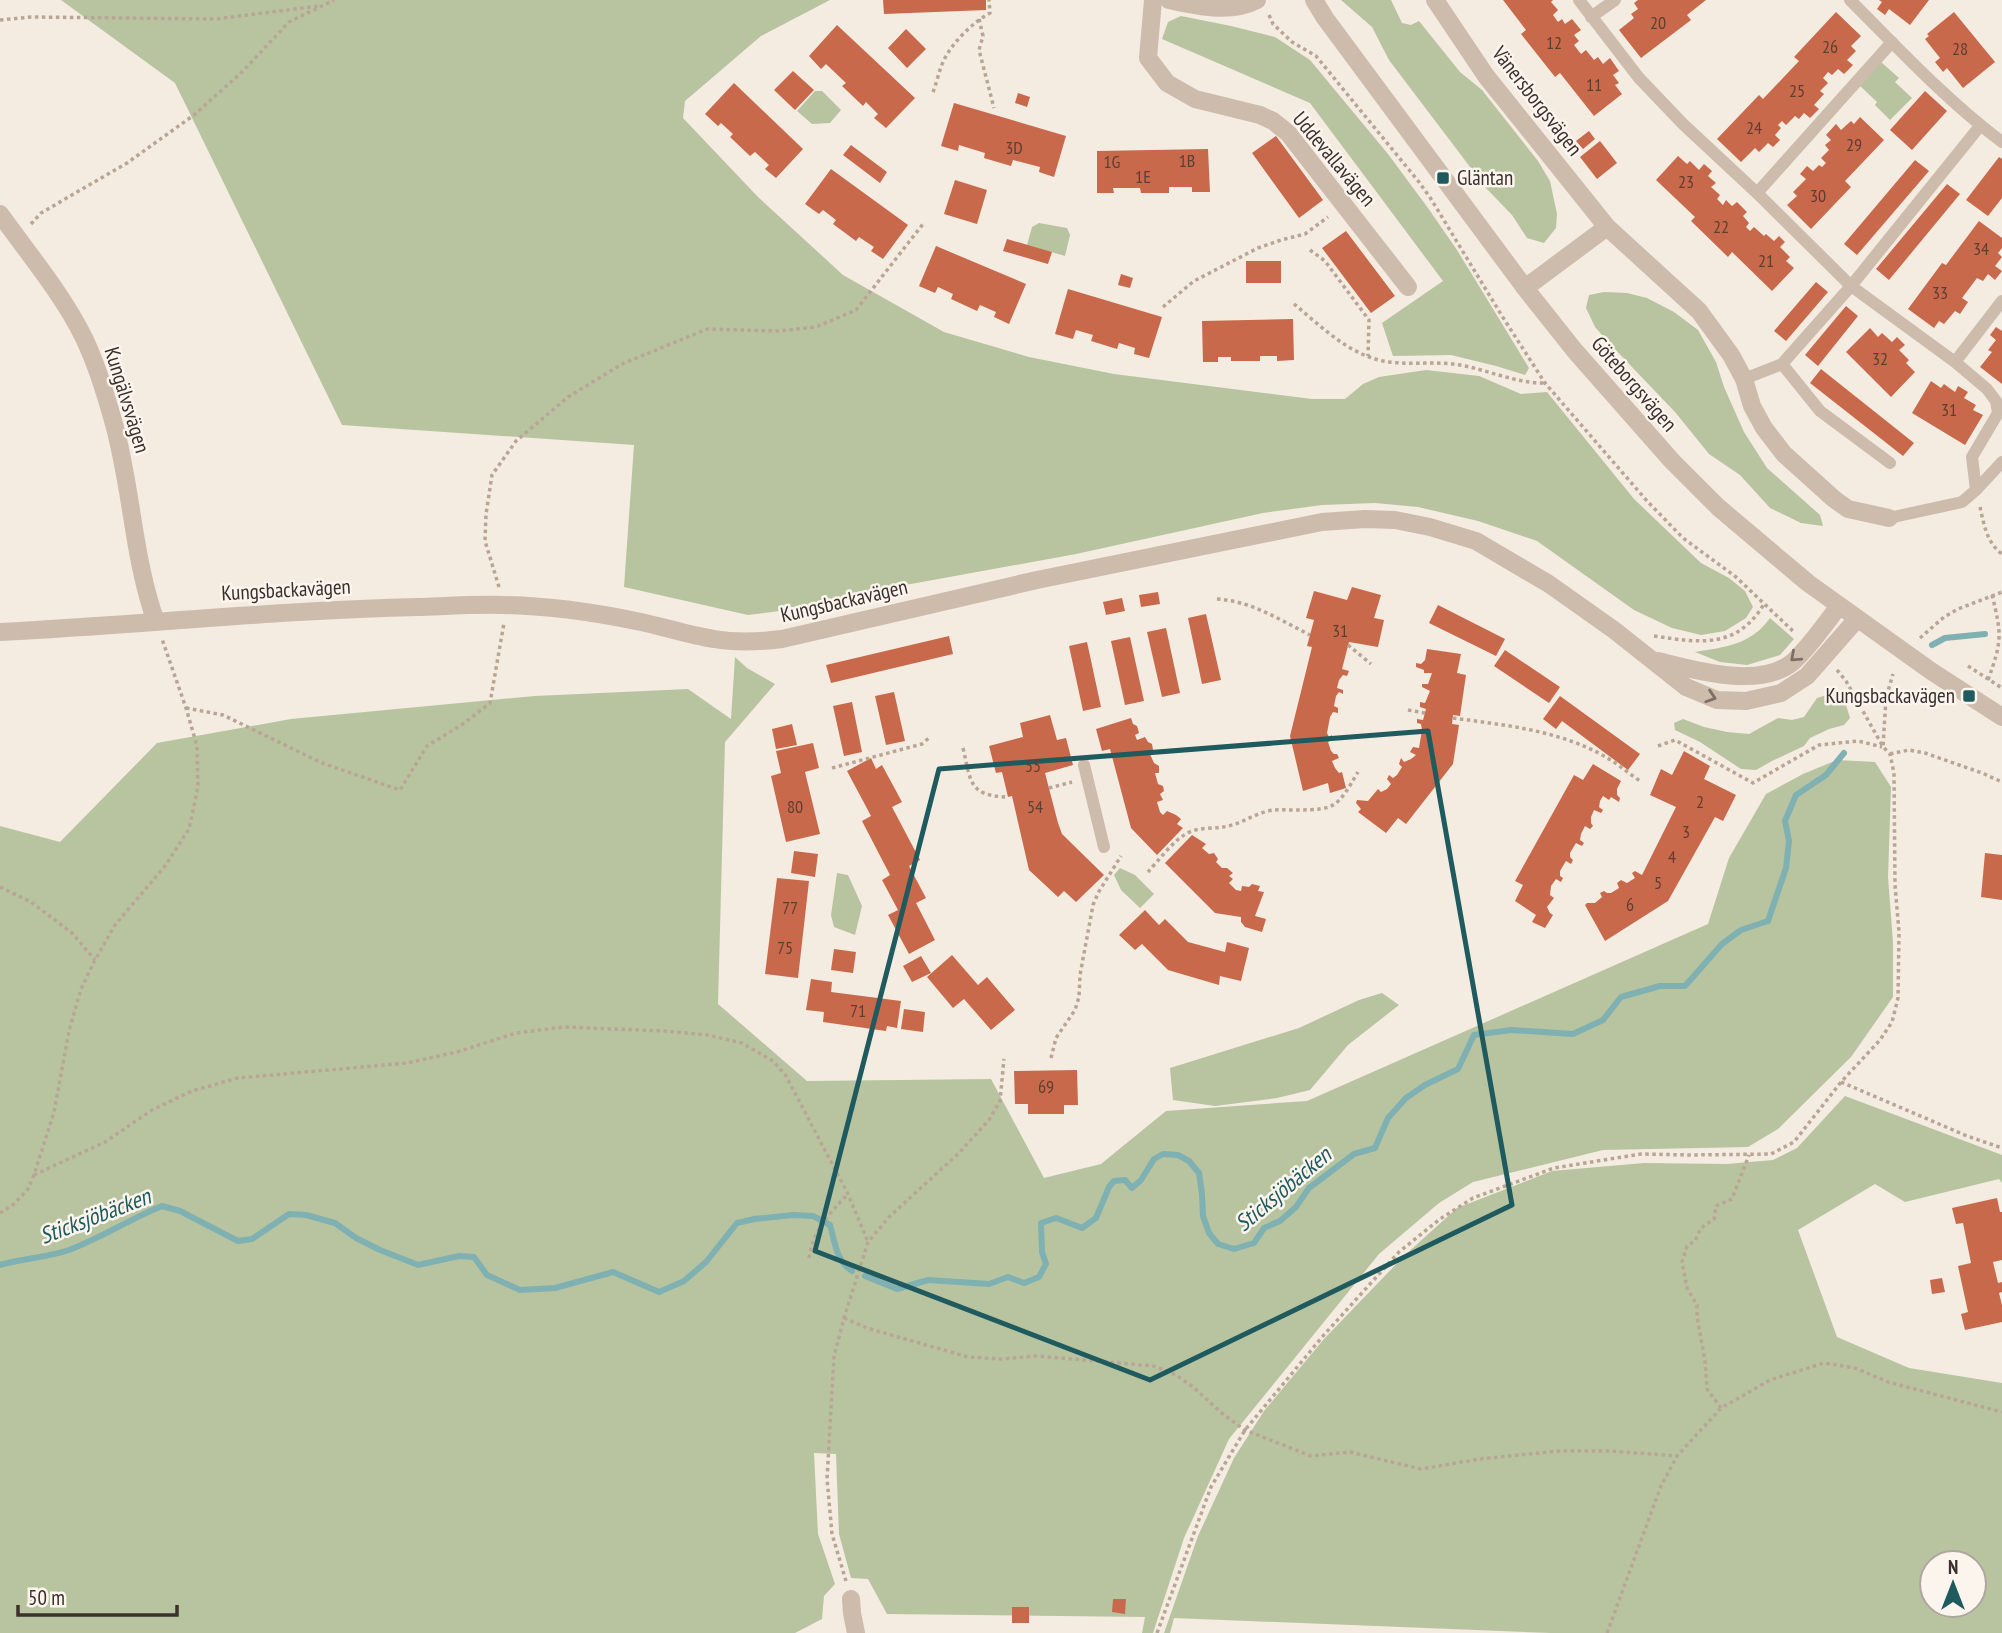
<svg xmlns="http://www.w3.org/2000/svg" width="2002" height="1633" font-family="'PT Sans Narrow',sans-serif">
<rect width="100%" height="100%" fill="#f4ebe1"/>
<!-- green -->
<path fill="#b8c4a0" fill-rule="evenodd" d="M61,0H830L761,36L685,101L683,118L758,197L843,275L944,332L1029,357L1114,374L1312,399H1345L1363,384L1379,377L1426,370L1479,376L1521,394L1547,392L1634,499L1701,563L1729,578L1745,591L1753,607L1746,618L1725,631L1701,635L1672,628L1634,610L1537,541L1478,521L1418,507L1375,503L1322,505L1263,513L1076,554L867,592L811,607L748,615L624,587L634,445L342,425L175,83Z
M1341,0H1391L1402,23L1411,25L1419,21L1460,72L1482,90L1538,161L1550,181L1557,214L1556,228L1544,243L1527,238L1512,215L1486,188L1389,60L1372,27Z
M1181,16L1231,26L1275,37L1310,60L1388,154L1428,208L1457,250L1529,368L1525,375L1496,366L1451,355L1393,356L1382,323L1443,281L1310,103L1162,39L1168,22Z
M1881,62L1899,78L1895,82L1912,98L1890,120L1875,105L1877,102L1859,85Z
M815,91H822L841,110L830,123L812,124L797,111Z
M1039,223L1067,228L1070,235L1065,256L1027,245L1032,227Z
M1604,292L1627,293L1647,298L1674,312L1698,330L1716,362L1724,387L1744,432L1767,468L1820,515L1823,526L1801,523L1770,508L1740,475L1709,454L1675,412L1610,344L1595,327L1586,308L1589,295Z
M1770,618L1794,639L1780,655L1747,665L1720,662L1695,652C1725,647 1751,645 1770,618Z
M735,657L747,668L775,684L725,742L718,1004L807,1081L991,1079L1044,1178L1101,1164L1166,1111L1307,1101L1708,924L1729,858L1766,794L1803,774L1837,760L1875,762L1891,787L1888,877L1893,942V997L1851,1057L1778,1129L1748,1147L1603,1150L1473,1182L1439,1203L1379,1254L1229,1439L1184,1538L1153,1633H1142L1145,1617L887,1614L868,1579L851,1578L839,1534L836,1454L814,1453L818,1534L835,1584L824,1596L822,1619L795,1633H0V826L60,842L157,743L291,719L535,696L688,689L731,719Z
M1836,692L1845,702L1850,718L1844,725L1829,729L1810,738L1804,746L1772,761L1756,770L1741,769L1700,742L1675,730L1674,723L1683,719L1704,727L1727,732L1749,734L1778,718L1792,720L1804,717L1817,698Z
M1120,868L1135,875L1154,894L1140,908L1121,890L1114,875Z
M837,873L848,875L862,906L855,935L834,927L831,915Z
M1382,993L1399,1005L1348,1045L1310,1090L1277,1098L1215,1106L1173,1100L1170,1068L1299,1028L1359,1000Z
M1845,1096L2002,1155V1183L1999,1179L1905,1202L1875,1184L1798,1230L1837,1337L1909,1368L2002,1383V1633H1551L1174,1618L1170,1633H1164L1198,1536L1234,1458L1264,1411L1324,1339L1404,1256L1457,1208L1552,1171L1644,1163L1727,1164L1773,1160L1797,1148ZM1974,1563V1605H1932V1563Z"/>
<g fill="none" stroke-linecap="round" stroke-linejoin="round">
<!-- stream -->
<path stroke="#7fb0b2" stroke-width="6" d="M1932,645L1945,638L1985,634
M0,1265C23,1258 46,1258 69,1250C101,1238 130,1219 162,1206L180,1211L238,1241L252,1239L289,1214L306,1215L335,1223L356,1238L380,1250L418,1265L459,1256L474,1257L487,1275L520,1290L555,1288L613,1272L659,1292L684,1281L706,1262L737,1223L754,1219L793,1215L813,1216L830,1225C835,1242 836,1261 852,1271
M865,1276L897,1289L928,1280L989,1284L1008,1277L1024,1283L1039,1277L1046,1264L1042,1252L1041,1223L1056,1218L1082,1228L1096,1218L1109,1187L1114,1181L1125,1180L1132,1188L1141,1180L1154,1159L1163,1154L1178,1155L1189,1161L1199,1173L1202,1194L1203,1216L1209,1233L1218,1244L1234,1249L1254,1243L1264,1228L1280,1221L1296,1207L1309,1188L1354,1154L1375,1148L1388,1118L1406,1098L1425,1085L1458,1069L1474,1035L1511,1030L1573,1034L1603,1020L1621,997L1660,986H1685L1722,944L1741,930L1768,921L1786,868L1789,841L1785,821L1796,795L1826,775L1844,753"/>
</g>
<!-- building -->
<path fill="#c8694b" d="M883,0H986V10L884,14Z
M1503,0H1553L1551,2L1558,10L1553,15L1558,22L1562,19L1565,24L1572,19L1581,30L1574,35L1579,41L1574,45L1581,54L1586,50L1594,60L1598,57L1603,64L1610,58L1619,71L1613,75L1619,83L1615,85L1622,94L1594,116L1560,73L1555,77L1521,34L1526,30Z
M1638,0H1706L1687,15L1691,20L1641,58L1619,30L1634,18L1631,14L1638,9L1634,3Z
M1879,0H1929L1910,25L1889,9L1885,15L1877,9L1882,2Z
M1836,12L1861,36L1851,46L1856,51L1847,60L1853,65L1844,74L1838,69L1832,75L1828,72L1823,78L1828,83L1820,91L1824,94L1814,105L1819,109L1810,118L1804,113L1799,119L1795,116L1786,125L1782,121L1778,125L1781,128L1775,135L1780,140L1773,147L1768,143L1759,152L1755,148L1741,162L1717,139L1759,95L1763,99L1799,61L1794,57Z
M1954,12L1995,62L1963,88L1947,68L1943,72L1935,62L1940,58L1925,39L1929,36L1927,34Z
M837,25L915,98L886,128L874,118L878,114L866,102L863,106L842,86L846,83L826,64L821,69L809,56Z
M906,29L926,49L907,68L888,48Z
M793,71L814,90L795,110L774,90Z
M734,83L803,149L776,178L765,169L769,165L755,152L750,156L730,137L733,134L721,123L718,126L705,114Z
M1925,91L1947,111L1912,150L1890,130Z
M1018,93L1030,97L1027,107L1015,103Z
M954,103L1066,136L1054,177L1039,172L1040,167L1013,160L1011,166L984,158L985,153L959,145L958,151L941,146Z
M1860,117L1884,140L1845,181L1851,187L1811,229L1787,205L1797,196L1793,192L1806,179L1800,174L1807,166L1813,171L1819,165L1822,167L1826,163L1821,158L1829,150L1825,145L1831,140L1826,135L1836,124L1841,130L1851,121L1854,124Z
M1589,131L1595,139L1583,149L1576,141Z
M1276,136L1323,200L1299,218L1252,153Z
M1600,141L1617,163L1597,179L1580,157Z
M851,145L887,172L880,183L843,155Z
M1208,149L1210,192H1192V187H1169V193H1141L1140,188H1113L1114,193H1097V151Z
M1678,156L1687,164L1690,161L1699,170L1704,164L1712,171L1708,176L1716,183L1711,187L1720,195L1717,199L1723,205L1726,200L1732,206L1737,202L1747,212L1743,216L1749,223L1746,227L1750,231L1754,227L1764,236L1766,234L1774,241L1779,236L1785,242L1780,247L1790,257L1786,261L1794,268L1772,291L1732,252L1728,257L1691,221L1695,217L1656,180Z
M1999,157L2002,159V198L1988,216L1966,200Z
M1915,160L1929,171L1857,255L1844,244Z
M831,169L908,225L883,259L871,251L874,247L859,237L856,241L833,224L836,220L823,210L819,214L805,204Z
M955,180L987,190L977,224L944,214Z
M1947,184L1960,194L1889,280L1876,269Z
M1979,221L2002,238V248L1998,253L2002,257L1995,266L2002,271L1995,280L1988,274L1983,281L1977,278L1962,298L1968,302L1960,314L1955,311L1944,324L1939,321L1934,328L1908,309L1942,263L1946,265Z
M1346,231L1395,296L1371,313L1322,248Z
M1007,239L1052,252L1048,264L1003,251Z
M936,246L1026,284L1009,324L994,317L996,312L980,305L977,311L951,299L953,294L938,287L935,293L919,286Z
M1246,261H1281V283H1246Z
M1121,274L1133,278L1130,288L1118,285Z
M1816,282L1828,292L1786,341L1774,331Z
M1068,289L1162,317L1149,358L1134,354L1135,348L1119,343L1117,349L1091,341L1093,335L1076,330L1073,339L1055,334Z
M1846,306L1858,316L1818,366L1805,355Z
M1293,319L1294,360L1277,361V356H1260V361H1231V357H1218V362H1203L1202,321Z
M1996,327L2002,331V384L1980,367L1992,352L1988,350L1996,340L1990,335Z
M1870,328L1878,337L1882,333L1892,342L1897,337L1905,345L1899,350L1909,360L1906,363L1915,372L1891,397L1846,352Z
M1821,369L1914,443L1903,456L1810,383Z
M1931,381L1941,388L1944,384L1955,392L1958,386L1968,392L1964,398L1976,405L1973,410L1983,415L1965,445L1912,413Z
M1352,587L1381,595L1374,618L1384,620L1378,647L1349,642L1342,669L1349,671L1347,676L1343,675L1339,680L1337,688L1343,690V694L1339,692L1336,696L1334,706L1338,708V713L1333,712L1330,717L1327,733L1329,737L1332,735V740L1328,742L1331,751L1334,754H1337L1339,758L1332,761L1335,768L1339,773L1342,772L1346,788L1330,793L1328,783L1303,791L1290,736L1312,647L1307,646L1314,620L1306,618L1314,591L1347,600Z
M1158,592L1160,604L1141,607L1139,595Z
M1122,598L1125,611L1106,615L1103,602Z
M1438,605L1505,639L1496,656L1429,623Z
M1206,614L1221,680L1202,684L1188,618Z
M1166,628L1180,693L1162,697L1147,632Z
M949,636L953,654L831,683L826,665Z
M1130,637L1144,701L1125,705L1111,641Z
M1087,642L1101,707L1083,711L1069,646Z
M1427,649L1461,654L1457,673L1466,675L1460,716L1453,715L1452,724L1459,725L1453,764L1406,824L1398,818L1386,833L1358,812L1361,809L1356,803L1357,800L1368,801L1378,789L1381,792L1387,789L1391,784L1387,779L1389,775L1393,778L1397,775L1402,767L1399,764L1401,758L1404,762L1411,759L1416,755L1410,752L1413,747L1419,748L1422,730L1421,724L1417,723V719L1423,720L1426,709L1420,707V702L1425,703L1430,691L1422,687V684H1428L1432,673H1424V670L1416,667V663L1421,664L1425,660Z
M1505,650L1560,687L1549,703L1494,666Z
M894,692L905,741L886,745L875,696Z
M1560,696L1640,754L1628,770L1562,721L1556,729L1543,719Z
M852,702L862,752L844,756L833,706Z
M1050,715L1057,740L1066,738L1073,765L1045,773L1058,823L1062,834L1104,875L1076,902L1064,891L1058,897L1029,870L1012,796L1008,797L1002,772L996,773L989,746L1023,737L1020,723Z
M1131,718L1133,724L1137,726L1139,733L1135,735L1137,740L1145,737L1148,742L1152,744L1153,750L1149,752L1154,763L1159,766V773H1155L1158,784L1163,786L1164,791L1160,794L1163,800L1157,802L1160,812L1163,815L1167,811L1176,815L1181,819L1177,824L1183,828L1157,855L1131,828L1110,749L1102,751L1096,729Z
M792,724L797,745L776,749L772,729Z
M813,743L819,768L805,772L820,834L786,842L771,776L781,773L776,751Z
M1684,751L1710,766L1704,779L1736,795L1723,821L1715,817L1668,901L1605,941L1585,905L1587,903H1595L1602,897L1600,893L1604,891L1607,893H1611L1619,888L1617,883L1621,880L1627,883L1635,878L1632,873L1635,871L1642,875L1676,807L1650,795L1661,769L1672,775Z
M871,758L876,769L882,765L902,802L892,807L920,860L909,866L926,898L916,903L935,940L909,954L888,915L898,910L882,880L890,875L862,821L871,816L847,771Z
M1593,764L1621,781L1617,789V795L1620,798L1619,802L1611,797L1609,800L1603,796L1600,801L1599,807L1603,810L1601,813L1594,810L1591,817V823L1593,826L1590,829L1585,826L1581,834L1580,840L1584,843L1582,846L1576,843L1570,853V857L1573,860L1571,864L1566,861L1560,871V876L1563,878L1561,882L1556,879L1551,886L1550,895L1554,898L1547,907L1550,913L1553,915L1545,928L1532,922L1536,915L1515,901L1523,885L1515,881L1574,775L1583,780Z
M1192,835L1206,844L1202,848L1209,854L1214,853L1218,859L1216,862L1222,868H1227L1233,873L1229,876L1233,879L1229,883L1236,890L1241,891L1242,886L1249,887L1252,884L1260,886L1258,891L1264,892L1255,916L1266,919L1262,932L1245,927L1241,922V917L1215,913L1165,863Z
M794,851L818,854L815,877L791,873Z
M1985,853L2002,855V900L1981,897Z
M777,878L809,881L798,978L765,974Z
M1145,910L1159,925L1165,919L1188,942L1225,952L1227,942L1249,948L1241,981L1220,976L1219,985L1168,970L1142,944L1135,950L1119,935Z
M834,949L856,952L853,973L831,970Z
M952,955L978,985L987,977L1015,1010L991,1030L964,999L953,1008L927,977Z
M921,956L931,973L912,982L903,966Z
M811,979L832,982L831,992L901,1001L897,1028L887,1026L886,1031L823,1022L824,1012L806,1010Z
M904,1009L925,1012L923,1032L901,1029Z
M1077,1070L1078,1105H1064V1114H1028V1104H1015L1014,1071Z
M1997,1198L2000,1212H2002V1260L1993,1262L1998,1283L2002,1282V1292L1999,1293L2002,1305V1322L1965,1330L1961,1314L1968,1312L1958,1266L1971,1263L1963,1223L1956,1224L1952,1208Z
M1942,1278L1945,1292L1932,1294L1930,1280Z
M1113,1599H1126L1125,1614L1112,1612Z
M1012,1607H1029V1623H1012Z"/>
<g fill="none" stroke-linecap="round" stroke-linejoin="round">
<!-- path -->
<path stroke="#b9a596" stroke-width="3.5" stroke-dasharray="3.5 3.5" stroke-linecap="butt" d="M1269,15L1273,24L1292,42L1316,56L1419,182L1431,199L1502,316L1545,383L1647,501L1683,538L1736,577L1795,633
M979,19L983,36L979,50L994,108
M0,20L31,17L216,19L319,6
M933,92C937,82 939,70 944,60C952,43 973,22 990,13L989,0
M31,224L41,213L127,163L194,115L243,71L289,22L334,0
M1310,250L1325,261L1369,320L1368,356
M1294,304C1322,327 1351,357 1389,362C1413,365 1436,361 1460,365C1488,370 1515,383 1544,383
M1163,307L1194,281L1258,248L1281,240L1305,234L1328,217
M1980,507C1984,525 1987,543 2002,554
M499,587L485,541L486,514L492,475L516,441L568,397L622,364L707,329L778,331L816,327L856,310L923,224
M1217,599C1251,601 1280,620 1310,635
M1654,636C1700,643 1737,649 1764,604
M1920,638L1944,617L1958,609L2002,592
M1348,645L1371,664
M1968,666L2002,688
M1837,670L1846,681L1882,745
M1988,680C2002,641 2002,635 1992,595
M186,708L223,715L322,763L400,790L427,746L463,724L490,703L504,623
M1408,710L1425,713
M1453,718C1504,725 1558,730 1604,756C1617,763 1628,773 1640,781
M1658,746L1675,740L1753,783L1819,745L1858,741L1882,747
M963,748C971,781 968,796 1008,797
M1890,754L1909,750L1925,753L1982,773L2002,782
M832,768L922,744L930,737
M1049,788L1072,782
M1148,872C1158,861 1173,841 1186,834C1197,827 1211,829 1223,827C1239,825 1252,815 1268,811C1277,809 1286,810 1295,810C1337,810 1337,807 1358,772
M0,887L31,902L72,933L95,960
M1051,1058L1056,1038L1075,1010L1079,997L1080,975L1093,905L1098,893L1121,856
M1841,1082L1967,1136L2002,1148
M34,1175L105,1142L152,1110L192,1091L238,1078L407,1063L457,1052L516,1033L564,1027L664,1031L708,1035L742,1043L773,1061L786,1076L848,1194L868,1242
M0,1213L14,1204L28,1189L34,1175L54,1112L69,1031L81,989L95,960L115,925L165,866L189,829L198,787L197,746L186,708L162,639
M809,1258C813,1230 829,1214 848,1194
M844,1318L867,1328L968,1357L1002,1359L1037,1356L1154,1366L1176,1375L1193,1387L1224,1415L1245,1430L1311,1456L1350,1452L1421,1469L1479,1459L1559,1451H1611L1677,1456
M1721,1408L1707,1389L1705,1361L1697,1317V1305L1687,1288L1682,1262L1687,1246L1695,1241L1701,1228L1714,1219L1716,1206L1732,1199L1749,1155
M846,1581L832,1534L827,1479L834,1356L844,1318L868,1242L889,1217L959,1153L989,1120L1000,1101L1004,1059
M1157,1633L1211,1487L1245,1430L1323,1336L1399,1252L1440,1219L1473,1198L1554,1168L1641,1154L1691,1155L1771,1154L1794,1142L1841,1082L1880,1040L1892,1022L1898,998L1899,932L1895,885L1894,773L1890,754L1883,747L1886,698L1893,674
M1607,1633L1661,1486L1677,1456L1721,1408L1770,1380L1824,1363L1855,1368L1888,1382L2002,1412"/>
<!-- service -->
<path stroke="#cdbbac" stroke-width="12" d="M1579,0L1639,78L1683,124L1757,193L1851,286L1955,362L1987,389L1996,401L1998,413L1972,457L1976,490L1962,502L1889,518
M1850,0C1898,48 1947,101 2002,142
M1591,17L1615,0
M1757,193L1892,42
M1955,362L2002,301
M1782,364L1820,411L1890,463
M1744,379L1782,364L1851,286L1980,126
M1976,490L2002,462
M1084,765L1104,847"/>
<!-- minor -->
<path stroke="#cdbbac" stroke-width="18" d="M1153,0L1148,58L1167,83L1195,99L1260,115L1273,121L1288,133L1408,287
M1169,0C1198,6 1230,14 1257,0
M1435,0L1486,76L1607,227L1525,288
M0,214C28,253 63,295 84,338C97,365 106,395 114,424C132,489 133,558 156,622
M1607,227L1699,311L1731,355L1744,379L1752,406L1764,428L1784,454L1834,499L1848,509L1889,518
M0,632C140,625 279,610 419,607C447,606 476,604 504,605C549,606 592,612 636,621C662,626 687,635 714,639C737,643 759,642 782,639L1037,580L1322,522L1365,519L1395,520L1430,527L1476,541L1549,584L1614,630L1686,687L1717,700L1746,701L1781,693L1807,676L1857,619
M1658,661C1695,670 1761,690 1794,661C1811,645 1825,624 1839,606
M851,1599L852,1613L856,1633"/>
<!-- tertiary -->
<path stroke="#cdbbac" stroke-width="18" d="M1314,0L1325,18L1525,288L1575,351L1672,461L1718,507L1808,583L1931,671L2002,717"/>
</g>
<!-- one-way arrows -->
<defs><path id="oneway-chevron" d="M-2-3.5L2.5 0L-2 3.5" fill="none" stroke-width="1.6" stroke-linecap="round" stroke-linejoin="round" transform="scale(1.75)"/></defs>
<g stroke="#7d6f65">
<use href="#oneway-chevron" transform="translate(1795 657) rotate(138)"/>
<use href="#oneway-chevron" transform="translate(1711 697) rotate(18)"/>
</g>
<!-- marked area -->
<path fill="none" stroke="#1f5a5e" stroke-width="5" stroke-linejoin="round" d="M1428,731L1512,1205L1150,1380L815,1251L939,769Z"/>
<!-- markers -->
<g fill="#1f5a5e" stroke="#fbf5ee" stroke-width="2.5">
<rect x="1436" y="171" width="14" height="14" rx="3.5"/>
<rect x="1962" y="689" width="14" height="14" rx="3.5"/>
</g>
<g text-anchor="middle" stroke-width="5" stroke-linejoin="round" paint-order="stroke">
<!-- number labels -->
<g font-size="18" fill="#5e3e33">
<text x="1658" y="29">20</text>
<text x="1554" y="49">12</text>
<text x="1830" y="53">26</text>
<text x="1960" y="55">28</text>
<text x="1594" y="91">11</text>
<text x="1797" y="97">25</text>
<text x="1754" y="134">24</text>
<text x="1854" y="151">29</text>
<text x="1014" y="154">3D</text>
<text x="1187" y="167">1B</text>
<text x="1112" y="168">1G</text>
<text x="1143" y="183">1E</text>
<text x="1686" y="188">23</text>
<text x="1818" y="202">30</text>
<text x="1721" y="233">22</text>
<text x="1981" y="255">34</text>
<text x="1766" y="267">21</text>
<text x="1940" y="299">33</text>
<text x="1880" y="365">32</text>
<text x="1949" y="416">31</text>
<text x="1340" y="637">31</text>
<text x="1033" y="772">55</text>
<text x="1700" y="808">2</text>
<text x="795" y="813">80</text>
<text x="1035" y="813">54</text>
<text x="1686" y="838">3</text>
<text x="1672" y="863">4</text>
<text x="1658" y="889">5</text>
<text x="1630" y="911">6</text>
<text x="790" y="914">77</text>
<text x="785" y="954">75</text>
<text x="858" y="1017">71</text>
<text x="1046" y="1093">69</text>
</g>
<!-- street labels -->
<g font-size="21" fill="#3b302b" stroke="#fbf5ee">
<text transform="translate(1537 101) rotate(52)" y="7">Vänersborgsvägen</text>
<text transform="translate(1334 159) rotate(50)" y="7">Uddevallavägen</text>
<text transform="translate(1634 384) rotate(49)" y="7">Göteborgsvägen</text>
<text transform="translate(127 400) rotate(73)" y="7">Kungälvsvägen</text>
<text transform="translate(286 590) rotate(-3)" y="7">Kungsbackavägen</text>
<text transform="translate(844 601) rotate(-13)" y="7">Kungsbackavägen</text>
</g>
<!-- poi labels -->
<g font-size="21" fill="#3b302b" stroke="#fbf5ee" text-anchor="start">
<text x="1457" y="185">Gläntan</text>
<text x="1955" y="703" text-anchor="end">Kungsbackavägen</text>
</g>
<!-- water labels -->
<g font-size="23" font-style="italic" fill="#1f5a5e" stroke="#fbf5ee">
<text transform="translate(1283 1189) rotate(-40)" y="8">Sticksjöbäcken</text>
<text transform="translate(95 1216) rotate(-21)" y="8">Sticksjöbäcken</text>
</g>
</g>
<!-- north arrow -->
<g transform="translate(1953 1584)"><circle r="33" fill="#fbf5ee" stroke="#aea6a0" stroke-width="2"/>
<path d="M0-5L12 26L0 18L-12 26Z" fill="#1f5a5e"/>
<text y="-10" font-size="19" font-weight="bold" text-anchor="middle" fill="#3b302b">N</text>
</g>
<!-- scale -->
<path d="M18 1605v10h159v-10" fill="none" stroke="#3b302b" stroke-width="3.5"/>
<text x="28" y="1605" font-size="21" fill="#3b302b" stroke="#fbf5ee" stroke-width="5" paint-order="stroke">50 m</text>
</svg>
